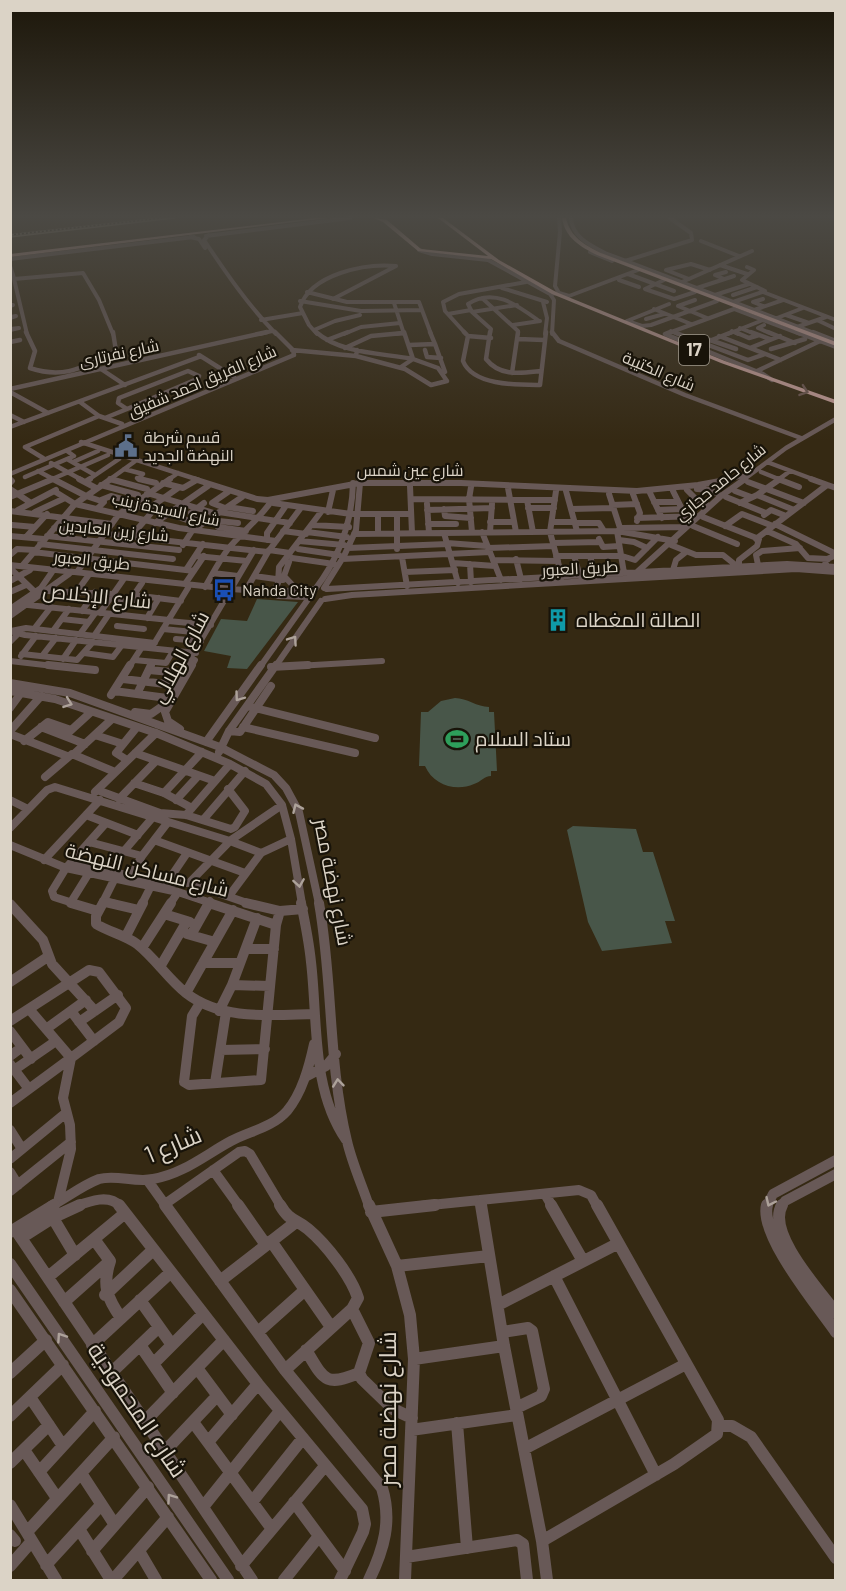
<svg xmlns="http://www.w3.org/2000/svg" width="846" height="1591" font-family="Barlow,Cairo,sans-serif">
<rect width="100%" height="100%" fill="#352913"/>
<!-- green -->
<path fill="#485649" d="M257,599L298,602L247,669L227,668L231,656L204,651L221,619L247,621Z
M455,698C467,698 477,707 489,707V712H494L497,771H491V776C484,776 481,782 474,784C456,792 433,785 425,766H419L421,712H428L441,701Z
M573,826L636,829L643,852H653L675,921H665L672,943L602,951L588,922L567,830Z"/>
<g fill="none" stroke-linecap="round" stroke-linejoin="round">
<!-- minor-far5 -->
<path stroke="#685957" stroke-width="4" d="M571,218C572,237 590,245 605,253L817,334
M209,235L204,240C226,273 248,305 276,334
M206,236L350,218
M190,237L199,239L205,248
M701,241L739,256
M419,250L432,254L488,260L550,294
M590,252L612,261
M10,259L194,237
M625,261L692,240L691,233L670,218
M720,265L747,274
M10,266L13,275L10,276
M747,267L754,270L742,280L765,291
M628,274L674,291
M13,275L14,279
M14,279L27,334
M14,279L83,273L99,300L113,334
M689,279L666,270L691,264L710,270
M724,279L715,275L726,272
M619,280L639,287
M664,280L645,289L674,299L695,292
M682,282L752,251
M502,288L547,302
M697,288L734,276
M307,292L347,302H419L431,334
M763,292L836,320
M559,293L569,296L638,270
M550,294L554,300L552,334
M550,294L559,293L555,286L560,232L559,218
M715,295L749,284
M733,295L757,287
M482,298L518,331V334
M763,299L753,302L763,306
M695,300L678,306L707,318
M300,301L361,311L422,310
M543,302L547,318L545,334
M733,302L765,291
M394,303L404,334
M10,305H13L10,306
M654,309L691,324
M754,310L783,300
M472,312L517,305
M448,314L471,310
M786,315L809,323
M10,317L16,316L10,318
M777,318L803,308
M646,319L664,314
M261,320L303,313
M817,320L836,329
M627,321L642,326L651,325L717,301
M627,321L669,304
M513,325L540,321
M764,325L758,328L772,334
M797,327L826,317
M740,328L755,334
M10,329L19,328L10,330
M314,330L335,321L360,315
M671,331L678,334
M732,331L738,334
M260,334L272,331
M317,334L309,325L300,307C311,274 365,263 396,266L333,299
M344,334L361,327L400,323
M396,334L403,333
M466,334L445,311L443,302L459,294L526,282
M490,334L491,329L472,312L468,304C494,287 517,305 539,321
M666,334L734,309L800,334
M728,334L763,320"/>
<!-- minor-far4 -->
<path stroke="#685957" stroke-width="4.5" d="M26,332L35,351L30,368C66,380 84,366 116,351L113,332
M316,332C341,354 382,353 413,359L404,332
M464,332L468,336L463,361C473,386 518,385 540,385L546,332
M490,332L486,359C500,377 521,373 541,371
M552,332L559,341L685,395L801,438
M670,332L665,334L763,374L772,380
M674,332L691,339
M735,332L749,338L759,335
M751,332L770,339
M768,332L795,343
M796,332L836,347
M813,332L836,341
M468,336L491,338
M719,336L781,360
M518,339L544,340
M327,340L348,332
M710,340L736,349
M10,342L20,340
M703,343L748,360L765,354
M435,344L445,372
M409,345L435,344L430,332
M694,347L732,332
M345,348L371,336L403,333
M750,348L780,336
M771,349L805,339
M292,350L356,356
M357,350L356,356L405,369L431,385L447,381L438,368L413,359L401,367
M425,350L427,357L441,358
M199,355L234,377
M101,369L125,385
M188,371L199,376L197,379L127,409L118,403L119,398Z
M757,371L820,341
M512,373L518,332
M10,389L267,332
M10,392L48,413
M80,402L99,416L122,424
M10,415L24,422
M105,418L127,409
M10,427L199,357
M81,442L199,480
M43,458L25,447L99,416
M67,459L95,475
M73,462L98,451
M767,462L815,480
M51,463L82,480
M124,469L143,474L139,478
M38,471L55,480
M761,472L781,480
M10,474L294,355L293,350L275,332
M25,477L74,456L67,451
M137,478L145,480
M110,479L114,480
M50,480L108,455
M88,480L119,459
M109,480L134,462
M168,480L178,473
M723,480L749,475
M743,480L786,448L836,419
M778,480L790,471"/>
<!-- minor-far3 -->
<path stroke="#685957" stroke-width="6" d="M10,479L12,481L10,483
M53,479L86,496L104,502L97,509
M79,479L96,488
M110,479L147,489
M139,479L156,483
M194,479L257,499L268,500L360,483H461L637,491L698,485L731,479
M778,479L799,487
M811,479L836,488
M85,482L90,479
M748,482L804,503
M163,483L183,488L195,481
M101,485L138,495
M410,486L412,533
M471,487L469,499L472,532
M508,488L516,532
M10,489L31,503
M697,489L711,490L721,496
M687,490L699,502L710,506
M54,491L75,504L179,528L276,541
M556,491L550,532L562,577
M566,491L577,531
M673,491L686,517
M735,491L751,497
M147,493L217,514
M650,493L662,518
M609,494L621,531
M633,494L640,513L637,521
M757,495L794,510
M10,497L53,479
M726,497L766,513
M411,499L555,500
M101,500L111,496L129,501
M527,500L533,532
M654,502H678
M204,503L191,513L209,520L238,523
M273,503L351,514H411
M740,503L757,495L780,479
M427,504L429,533
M612,505L637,504
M228,507L253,511
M225,508L212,503L228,492
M528,508H554
M148,509L178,488
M444,509L445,516L471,518
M571,509L613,508
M18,510L56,490
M427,510L492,508
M658,510L682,509
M10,511L112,524
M35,512L65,498
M219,512L290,523
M328,512L333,490
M169,514L190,521
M378,514V533
M397,514V549
M764,515L771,510L786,516
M703,517L759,539
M637,518L698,516
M490,522H514
M552,522H574
M155,523L208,486
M575,523H599L604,531
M428,524H456
M775,524L832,552L834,556L825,560L826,565
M12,525L35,527
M312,525L349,527
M693,526L737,544
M725,526L742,514L773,526
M218,527L246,531
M54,528L268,552
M622,528L686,527
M283,531L306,534
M617,531L624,573
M767,531L796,544L808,558L828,559
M307,532L347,537
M482,532L501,580
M490,532L492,504
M444,533L458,583
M354,534L617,531L675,541
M10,536L44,539
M47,536L179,550
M26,537L47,514
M599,539L603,547L619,546
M756,539L827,485
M128,540L152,512L133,504
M267,540V533L285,507
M619,540L634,542L647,548
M299,541L344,545
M447,543L487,546
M553,543L600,542
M40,544L173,559
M183,545L192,531L242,497
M671,545L696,555H723L738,567
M348,548L448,544
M488,548L554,546
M298,549L339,555
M269,550L290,553
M33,552L194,571
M10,555L17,549L35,550
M196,556L247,561
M556,556H622L635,560L658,537
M574,556L580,576
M590,556L595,575
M402,557L407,586
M292,558L334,564
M342,559L490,552
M516,559L521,579
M493,560L558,561
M289,562L284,576L298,591
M453,563L495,566
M470,564L471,582
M10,565L231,589L273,592L313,589
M758,565L756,555L762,551L800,548
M22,566L75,504L111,479
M739,567V560L757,546L759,539
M12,570L35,592
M186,570L203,544
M673,570L676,560L686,552
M77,572L119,514L170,479
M405,572L455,570
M213,573L238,576
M636,573L721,496L745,479
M254,576L283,580
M10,581L30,570
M185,584L204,556
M205,587C212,575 219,561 228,549C241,533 259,519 270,503
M316,588C340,556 352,523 353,483
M324,588L344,556L356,530L360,483
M327,589L787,564L836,567
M246,590L268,552L300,509
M47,591L113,594
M10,592L26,585
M273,592L278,583L279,567L321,512
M75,594L88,576
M133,595L181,601
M278,596L308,597
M111,598L140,601
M131,599L142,583
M325,599L352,595L796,569L836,572
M22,602L28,605L169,620
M10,609L41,588L52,572
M82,611L95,592
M100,613L123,580
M10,616L69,574
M147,618L159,598
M62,619L89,622
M168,621L211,625
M117,626L144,629
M34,629L51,607
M163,629L193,632
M10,631L25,635L196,653
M11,631L26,628L155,643
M53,631L69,609
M80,634L96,612
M94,636L109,614
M176,639L201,641
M10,642L18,634
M152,647L188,588
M84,653L113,657L122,645
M22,654L77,660L93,642
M21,656L36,636
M42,656L56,638
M63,659L76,640
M134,660L166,663L173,651
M10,661L62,667
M129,667L142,647
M151,667L153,662
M185,667L254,550
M191,667L195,660
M260,667L309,598
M275,667L321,601
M280,667L382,661"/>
<!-- minor-far2 -->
<path stroke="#685957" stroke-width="8" d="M48,665L95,670
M271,667L308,665
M149,670L181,673
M123,679L174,685
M10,683L70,693L220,747L274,775L286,788L299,812L319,904
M10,691L55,699L156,733L230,764L266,784L282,805L291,839L302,904
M114,691L167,698
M137,694L151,665
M111,695L130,665
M247,706L375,738
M10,708L21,693
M135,712L151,714L161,707L186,665
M41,727L85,744
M243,727L355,753
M180,729L168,721L165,712L192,665
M10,731L41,696
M229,731L240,732L271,686
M68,733L91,712
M10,734L67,756
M95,735L123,744
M24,741L48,722L71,730
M206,742L261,665
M219,752L229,731L276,665
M135,753L215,781
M74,754L112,719
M127,760L116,753L137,727
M45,777L72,754L115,772
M134,783L164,793L192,808
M97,790L160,813L186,815L231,829L235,827L245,811L228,789
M95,792L156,733
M164,793L202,752
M119,799L156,761
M10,800L28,809
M176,800L198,776
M86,815L138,835
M186,815L230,764
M203,820L245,771
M10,828L47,790L55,787L230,841L261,853
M154,840L245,873
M89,842L142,856L168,822
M10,845L66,868L178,892L214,904
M124,851L153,817
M44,860L100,800
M72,861L157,883H189L250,904
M131,876L142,856
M189,883L231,840L282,805
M166,884L187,853
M229,896L261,853L291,839
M103,901L115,904
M71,902L89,873
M76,904L54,897L52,891L66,868L105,824
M102,904L114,880
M142,904L150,888
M170,904L178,892
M208,904L210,901"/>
<!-- minor-far1 -->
<path stroke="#685957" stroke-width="10" d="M71,903L98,911
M103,903L96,916V924C109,932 125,935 137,944C155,958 168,979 186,993C222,1021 271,1015 314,1014
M109,903L139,910
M209,903L276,925
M246,903L280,911L303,909
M301,903C305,922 309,942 311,962C318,1021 311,1089 346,1140
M319,903C333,981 328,1063 347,1141C352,1163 362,1185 369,1206
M10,904L43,940L52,964L95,1011
M164,914L190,922
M187,934L215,942
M191,935L209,903
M126,936L143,903
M142,948L171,903
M246,949H274
M203,963H240
M160,967L187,921
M10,982L49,956
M232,985L270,986
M186,993L233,910
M200,1003L192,1016L184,1082L189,1085L261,1080L276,925L280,911
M71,1011L94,1041
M219,1011L232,985L257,918
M10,1021L89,970L99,972L126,1008L119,1022L71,1058L63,1098L70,1125L71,1149L58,1202
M79,1022L118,995
M46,1029L86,1000
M10,1031L31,1059
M220,1050L265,1049
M10,1056L22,1047
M10,1064L29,1089
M14,1070L56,1041
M305,1077L326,1066L336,1054
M215,1083L226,1012
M10,1103L71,1058L29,1009
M10,1130L22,1149
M10,1159L66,1113
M213,1170L239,1206
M10,1172L18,1185
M148,1181L166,1206
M10,1191L71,1142
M545,1194L552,1206
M165,1204L239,1152L245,1151L250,1154L281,1206
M51,1206C66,1198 83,1185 99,1179C116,1174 135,1183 153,1179C183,1174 205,1155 231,1141C249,1131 272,1128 287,1111C302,1093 309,1067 314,1044
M77,1206C90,1201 109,1194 120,1206
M421,1206L480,1200
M481,1206L480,1200L579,1190L591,1195L597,1206
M767,1206L773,1194L836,1160
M781,1206L785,1201L836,1174"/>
<!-- minor -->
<path stroke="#685957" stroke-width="12" d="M119,1205L258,1384L362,1509L365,1524L363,1532L340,1580
M165,1205L285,1370L382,1488C392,1521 384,1549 369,1580
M238,1205L266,1245
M280,1205C290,1222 295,1218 308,1229C326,1244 351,1276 358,1298L352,1309L285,1370
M369,1205L397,1266L410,1315L414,1359L405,1580
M481,1205L504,1346L542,1541
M551,1205L583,1261
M767,1205C759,1235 818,1306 836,1332
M782,1205C766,1233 819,1290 836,1313
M371,1212L435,1205
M53,1218L75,1255
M15,1229L252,1580
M10,1232L54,1205
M21,1238L54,1217L80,1205
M94,1239L110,1261C102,1285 107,1298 121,1318
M271,1241L331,1327
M10,1264L228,1580
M397,1266L489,1256
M554,1276L656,1475
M48,1277L124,1214
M220,1281L296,1222
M10,1290L211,1580
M105,1295L153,1250
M140,1300L172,1345
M64,1302L109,1262
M498,1305L617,1244
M352,1309L369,1343L359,1373L362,1379L393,1409L412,1418
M258,1332L305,1290
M502,1332L528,1328L532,1331L544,1389L541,1396L516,1408
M92,1345L171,1272
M140,1345L173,1393
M306,1350C324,1380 325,1387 359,1373
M414,1359L504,1346
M153,1364L203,1314
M197,1368L232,1415
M10,1373L46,1340
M111,1373L159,1327
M30,1397L63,1446
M10,1416L63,1365
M145,1421L224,1340
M193,1422L272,1529
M457,1423L467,1548
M719,1426H732L751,1437L836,1558
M411,1430L517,1415
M208,1442L258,1384
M524,1449L686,1364
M24,1450L57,1498
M165,1451L217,1396
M10,1463L49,1425
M39,1472L95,1411
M81,1473L115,1525
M252,1502L303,1438
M294,1502L345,1571
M10,1505L56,1580
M203,1507L280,1411
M79,1529L111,1580
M27,1532L114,1437
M10,1535L15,1541
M542,1541L547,1580
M542,1541L674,1464L717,1434L718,1420L597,1205
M92,1551L148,1487
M139,1551L156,1580
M406,1557L517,1540L523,1544L527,1580
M46,1565L101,1505
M10,1566L32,1541
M241,1566L325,1466
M113,1580L168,1517
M284,1580L319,1536"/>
<!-- highway -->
<path fill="#bd9792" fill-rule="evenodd" d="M315,218H328L10,257V254Z
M374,218L387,220L421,249L488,256L438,218H443L499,260L556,292L725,361L836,400V404L721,363L552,294L491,259L418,251L383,222Z
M562,218H566C570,237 585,245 601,253L836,342V346L597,255C581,247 565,238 562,218Z"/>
<!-- tram -->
<path stroke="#938979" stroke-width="1.5" d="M10,237L174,218"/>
<!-- rail casing -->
<g stroke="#938979" stroke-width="2">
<path id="rail" d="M10,235L162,218"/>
</g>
<!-- rail -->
<use href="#rail" stroke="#181309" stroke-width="1.5" stroke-dasharray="2" stroke-linecap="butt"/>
</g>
<!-- one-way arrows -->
<defs><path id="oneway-chevron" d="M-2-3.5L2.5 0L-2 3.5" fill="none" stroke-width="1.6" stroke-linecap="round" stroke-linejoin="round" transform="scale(1.5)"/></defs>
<use stroke="#6a554e" href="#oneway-chevron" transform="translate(804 391) rotate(19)"/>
<g stroke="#ada29a">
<use href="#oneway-chevron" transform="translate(293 640) rotate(-55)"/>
<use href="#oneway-chevron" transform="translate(239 697) rotate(126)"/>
<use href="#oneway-chevron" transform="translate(68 703) rotate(20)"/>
<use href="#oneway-chevron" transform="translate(297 808) rotate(-114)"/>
<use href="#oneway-chevron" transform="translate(299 883) rotate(81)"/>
<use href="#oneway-chevron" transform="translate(338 1083) rotate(-96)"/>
<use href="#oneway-chevron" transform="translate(770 1202) rotate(115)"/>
<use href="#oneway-chevron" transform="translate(61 1337) rotate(-124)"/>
<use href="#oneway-chevron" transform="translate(171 1498) rotate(-125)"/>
</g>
<!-- sky -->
<linearGradient id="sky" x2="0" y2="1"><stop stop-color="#1d170a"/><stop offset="0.49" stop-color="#4b4944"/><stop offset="1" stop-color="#4b4944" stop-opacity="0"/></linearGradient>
<rect width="846" height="441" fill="url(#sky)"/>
<!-- icons -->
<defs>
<g id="civic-bare" transform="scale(1.8)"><path d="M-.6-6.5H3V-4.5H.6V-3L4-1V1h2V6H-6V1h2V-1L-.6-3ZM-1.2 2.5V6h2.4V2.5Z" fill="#5c6f8a" stroke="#181309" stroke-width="2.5" paint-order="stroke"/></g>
<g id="bus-bare" transform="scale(1.8)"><path d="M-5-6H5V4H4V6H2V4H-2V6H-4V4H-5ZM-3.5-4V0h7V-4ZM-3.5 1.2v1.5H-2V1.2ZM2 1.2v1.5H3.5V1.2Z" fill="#1a4fb4" stroke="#181309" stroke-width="2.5" paint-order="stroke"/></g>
<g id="building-bare" transform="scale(1.8)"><path d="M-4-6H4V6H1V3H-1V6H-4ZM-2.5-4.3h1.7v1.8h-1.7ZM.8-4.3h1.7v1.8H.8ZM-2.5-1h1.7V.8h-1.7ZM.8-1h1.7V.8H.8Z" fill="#0f9aa8" stroke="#181309" stroke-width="2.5" paint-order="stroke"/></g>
<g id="stadium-bare" transform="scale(1.8)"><path d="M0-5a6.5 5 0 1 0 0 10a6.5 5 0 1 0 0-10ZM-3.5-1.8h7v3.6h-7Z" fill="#2e9e5b" stroke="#181309" stroke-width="2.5" paint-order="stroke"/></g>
</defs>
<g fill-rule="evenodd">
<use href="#civic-bare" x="126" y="446"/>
<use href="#bus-bare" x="224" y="590"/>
<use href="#building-bare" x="558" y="620"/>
<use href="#stadium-bare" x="457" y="739"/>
</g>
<g text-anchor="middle" stroke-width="4.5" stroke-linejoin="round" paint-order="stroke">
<!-- far-street labels -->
<g font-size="16" fill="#dbd3c6" stroke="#181309">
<text transform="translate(119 353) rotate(-12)" y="6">شارع نفرتارى</text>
<text transform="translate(659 371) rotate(23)" y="6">شارع الكتيبة</text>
<text transform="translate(202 381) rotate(-23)" y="6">شارع الفريق احمد شفيق</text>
<text x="410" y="476">شارع عين شمس</text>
<text transform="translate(720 482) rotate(-39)" y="6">شارع حامد حجازي</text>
<text transform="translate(166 509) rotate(12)" y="6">شارع السيدة زينب</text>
<text transform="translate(114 530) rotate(6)" y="6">شارع زين العابدين</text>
<text transform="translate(92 560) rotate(6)" y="6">طريق العبور</text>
<text transform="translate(580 568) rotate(-3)" y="6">طريق العبور</text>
</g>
<!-- far-poi labels -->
<g font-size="16" fill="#dbd3c6" stroke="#181309" text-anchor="start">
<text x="144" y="443">قسم شرطة<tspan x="144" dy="18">النهضة الجديد</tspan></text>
<text x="242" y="596">Nahda City</text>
</g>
<!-- shield labels -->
<rect fill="#181309" stroke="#a0998d" stroke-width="1.5" x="679" y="335" width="30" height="30" rx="4.5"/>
<g font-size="18" font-weight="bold" fill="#dbd3c6">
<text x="694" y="356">17</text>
</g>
<!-- street labels -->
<g font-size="20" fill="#dbd3c6" stroke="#181309">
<text transform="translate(97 596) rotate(6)" y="7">شارع الإخلاص</text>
<text transform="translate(180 657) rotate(-62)" y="7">شارع الهلالي</text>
<text transform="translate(147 870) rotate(14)" y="7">شارع مساكن النهضة</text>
<text transform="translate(333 882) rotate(79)" y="7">شارع نهضة مصر</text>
</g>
<!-- poi labels -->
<g font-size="20" fill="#dbd3c6" stroke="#181309" text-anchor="start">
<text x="576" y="627">الصالة المغطاه</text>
<text x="475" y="746">ستاد السلام</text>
</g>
<!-- near-street labels -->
<g font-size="24" fill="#dbd3c6" stroke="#181309">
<text transform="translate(173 1145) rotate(-23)" y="8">شارع 1</text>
<text transform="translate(388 1409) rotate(-90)" y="8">شارع نهضة مصر</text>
<text transform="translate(137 1410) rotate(56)" y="8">شارع المحمودية</text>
</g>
</g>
<!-- border -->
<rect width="846" height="1591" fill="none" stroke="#dbd3c6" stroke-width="24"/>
</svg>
